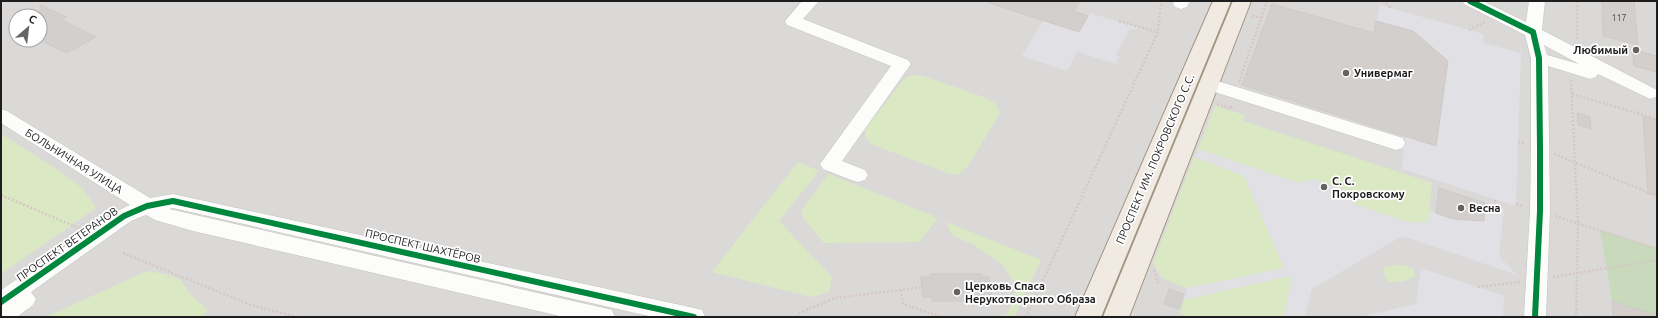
<svg xmlns="http://www.w3.org/2000/svg" width="1658" height="318" font-family="Ubuntu,sans-serif">
<rect width="100%" height="100%" fill="#ebe9e6"/>
<!-- residential -->
<path fill="#dad9d7" fill-rule="evenodd" d="M1,1H1657V317H1ZM16,16H40V40H16Z"/>
<!-- grass -->
<path fill="#dae9c4" d="M912,75L923,76L986,98L995,103L1000,113L968,166L959,174H950L871,144L865,137V129L905,78Z
M1215,106L1245,115L1244,121L1432,183L1428,223L1407,222L1354,204L1345,190L1314,179L1299,183L1198,149Z
M1,134L52,166L83,189L96,208L1,274Z
M1194,157L1244,176L1284,268L1187,288L1162,278L1153,263Z
M798,162L819,171L779,221L832,277L829,292L811,297L712,272Z
M829,174L938,218L919,242L824,243L804,219L801,211Z
M946,222L1041,260L1014,317H1002L1007,314L1014,300L1015,284L1002,264L973,244L953,236Z
M1398,265L1406,266L1414,269L1415,276C1406,281 1398,284 1387,281L1383,269L1386,267Z
M147,271L169,275L181,280L191,295L208,310L203,315L197,317H43L48,316Z
M1288,276L1291,283L1283,317H1189L1180,313L1184,300Z"/>
<!-- forest -->
<path fill="#c8dabb" d="M1600,230L1657,248V316L1612,301Z"/>
<!-- plaza -->
<path fill="#e0e0e5" d="M1380,5L1484,34L1483,43L1521,53L1516,206L1402,169L1405,136L1436,146L1448,61L1413,31L1376,21Z
M1090,13L1140,28L1129,30L1116,55L1120,56L1116,64L1077,52L1067,71L1022,56L1043,21L1079,32Z
M1198,149L1299,183L1314,179L1345,190L1354,204L1407,222L1428,223L1430,209L1436,213L1453,219L1484,221L1485,203L1504,209L1499,256L1517,275L1402,236L1312,289L1305,317H1283L1291,283L1288,276L1184,300L1187,288L1284,268L1244,176L1194,157Z
M1421,268L1504,296L1503,317H1359L1416,304Z"/>
<!-- building -->
<path fill="#d2cfcd" stroke="#cecac7" d="M989,1H1040L1048,3L1050,1H1080L1074,11L1088,16L1079,32L989,3Z
M1602,1H1634L1638,45L1603,36Z
M1272,4L1374,33L1376,21L1413,31L1448,61L1436,146L1242,85Z
M40,5L66,17L62,20L96,37L67,53L40,40Z
M1632,49L1657,56V72L1634,66Z
M1577,113L1590,117L1591,129L1578,125Z
M1643,116L1657,120V194H1648Z
M1439,188L1485,203L1484,221L1453,219L1436,213Z
M930,274H981L982,277H989L992,297H985V301H932V297H923L921,277H930Z
M1169,289L1184,294L1179,309L1164,304Z
M1612,301L1655,315L1654,317H1613Z"/>
<g fill="none" stroke-linecap="round" stroke-linejoin="round">
<!-- minor casing -->
<g stroke="#c4c3c2" stroke-width="1">
<path id="minor" d="M802,1H819L803,19L908,60L911,64L842,161L865,170L868,175L865,180L858,182L851,180L823,169L820,164L891,66L787,25L785,21Z
M1174,1H1190L1187,7L1181,9L1175,7L1173,4Z
M1462,1H1483L1526,22L1529,1H1545L1542,30L1657,90L1656,97L1650,99L1598,74L1596,77L1590,79L1548,66L1550,211L1546,317H1524L1530,211L1531,148V58L1525,35L1464,4ZM1544,45L1579,64L1547,55Z
M1208,78L1403,138L1405,143L1403,148L1396,150L1202,88L1199,84L1202,80Z
M1,109L7,111L150,198L173,194L694,308L702,310L705,317H653L173,208L169,209L604,308L612,310L615,317H564L193,231L155,220L146,215L131,221L31,292L36,299L33,305L17,317H1V290L117,211L130,205L1,123Z"/>
</g>
<!-- major casing -->
<g stroke="#a19582" stroke-width="2">
<path id="major" d="M1213,1H1231L1101,317H1075Z
M1233,1H1251L1129,317H1103Z"/>
</g>
<!-- path -->
<path stroke="#d6c7c5" stroke-width="2.5" stroke-dasharray="2 2" stroke-linecap="butt" d="M1383,1L1391,8
M1577,1V40
M1252,16L1261,18
M1119,21L1157,32
M1469,30L1485,22
M1571,80L1578,223L1576,317
M1239,82L1267,1
M1572,94L1657,119
M1217,104L1231,109L1232,104
M1518,142L1525,144
M1554,154L1657,196
M1,195L81,229
M1495,200V206
M1516,204L1523,206
M1555,216L1657,249
M123,253L251,305L296,317
M1154,270L1158,284
M1553,277L1657,260
M1478,287L1520,282
M901,290L903,304L942,317
M797,317L799,313L835,298L922,287
M1026,317L1158,32L1161,1"/>
<!-- minor -->
<use href="#minor" fill="#fcfcfb" fill-rule="evenodd"/>
<!-- major -->
<use href="#major" fill="#f0eae3" fill-rule="evenodd"/>
<!-- cycleway casing -->
<g stroke="#fff" stroke-width="8">
<path id="cycleway" d="M1470,1L1533,32L1539,58L1540,148V211L1535,317
M1,302L124,216L147,206L173,201L694,317"/>
</g>
<!-- cycleway -->
<use href="#cycleway" stroke="#00873e" stroke-width="6"/>
</g>
<!-- markers -->
<g fill="#656463" stroke="#fff" stroke-width="1.5">
<circle cx="1636" cy="50" r="4"/>
<circle cx="1346" cy="73" r="4"/>
<circle cx="1324" cy="187" r="4"/>
<circle cx="1461" cy="208" r="4"/>
<circle cx="957" cy="292" r="4"/>
</g>
<g text-anchor="middle" stroke-width="3.5" stroke-linejoin="round" paint-order="stroke">
<!-- number labels -->
<g font-size="9" fill="#4a4a49">
<text x="1619" y="21">117</text>
</g>
<!-- poi labels -->
<g font-size="11" font-weight="bold" fill="#1d1d1d" stroke="#fff" text-anchor="start">
<text x="1628" y="54" text-anchor="end">Любимый</text>
<text x="1354" y="77">Универмаг</text>
<text x="1332" y="185">С. С.<tspan x="1332" dy="13">Покровскому</tspan></text>
<text x="1469" y="212">Весна</text>
<text x="965" y="290">Церковь Спаса<tspan x="965" dy="13">Нерукотворного Образа</tspan></text>
</g>
<!-- street labels -->
<g font-size="11" fill="#1d1d1d" stroke="#fff">
<text transform="translate(1155 159) rotate(-67)" y="4">ПРОСПЕКТ ИМ. ПОКРОВСКОГО С.С.</text>
<text transform="translate(74 161) rotate(32)" y="4">БОЛЬНИЧНАЯ УЛИЦА</text>
<text transform="translate(67 244) rotate(-35)" y="4">ПРОСПЕКТ ВЕТЕРАНОВ</text>
<text transform="translate(423 246) rotate(13)" y="4">ПРОСПЕКТ ШАХТЁРОВ</text>
</g>
</g>
<!-- border -->
<rect width="1658" height="318" fill="none" stroke="#1d1d1d" stroke-width="4"/>
<!-- north arrow -->
<g transform="translate(28 28) rotate(28)"><circle r="19" fill="#ffffff" stroke="#a5a5a5"/>
<path d="M0-3L7 15L0 10L-7 15Z" fill="#656463"/>
<text y="-6" font-size="11" font-weight="bold" text-anchor="middle" fill="#1d1d1d">С</text>
</g>
</svg>
